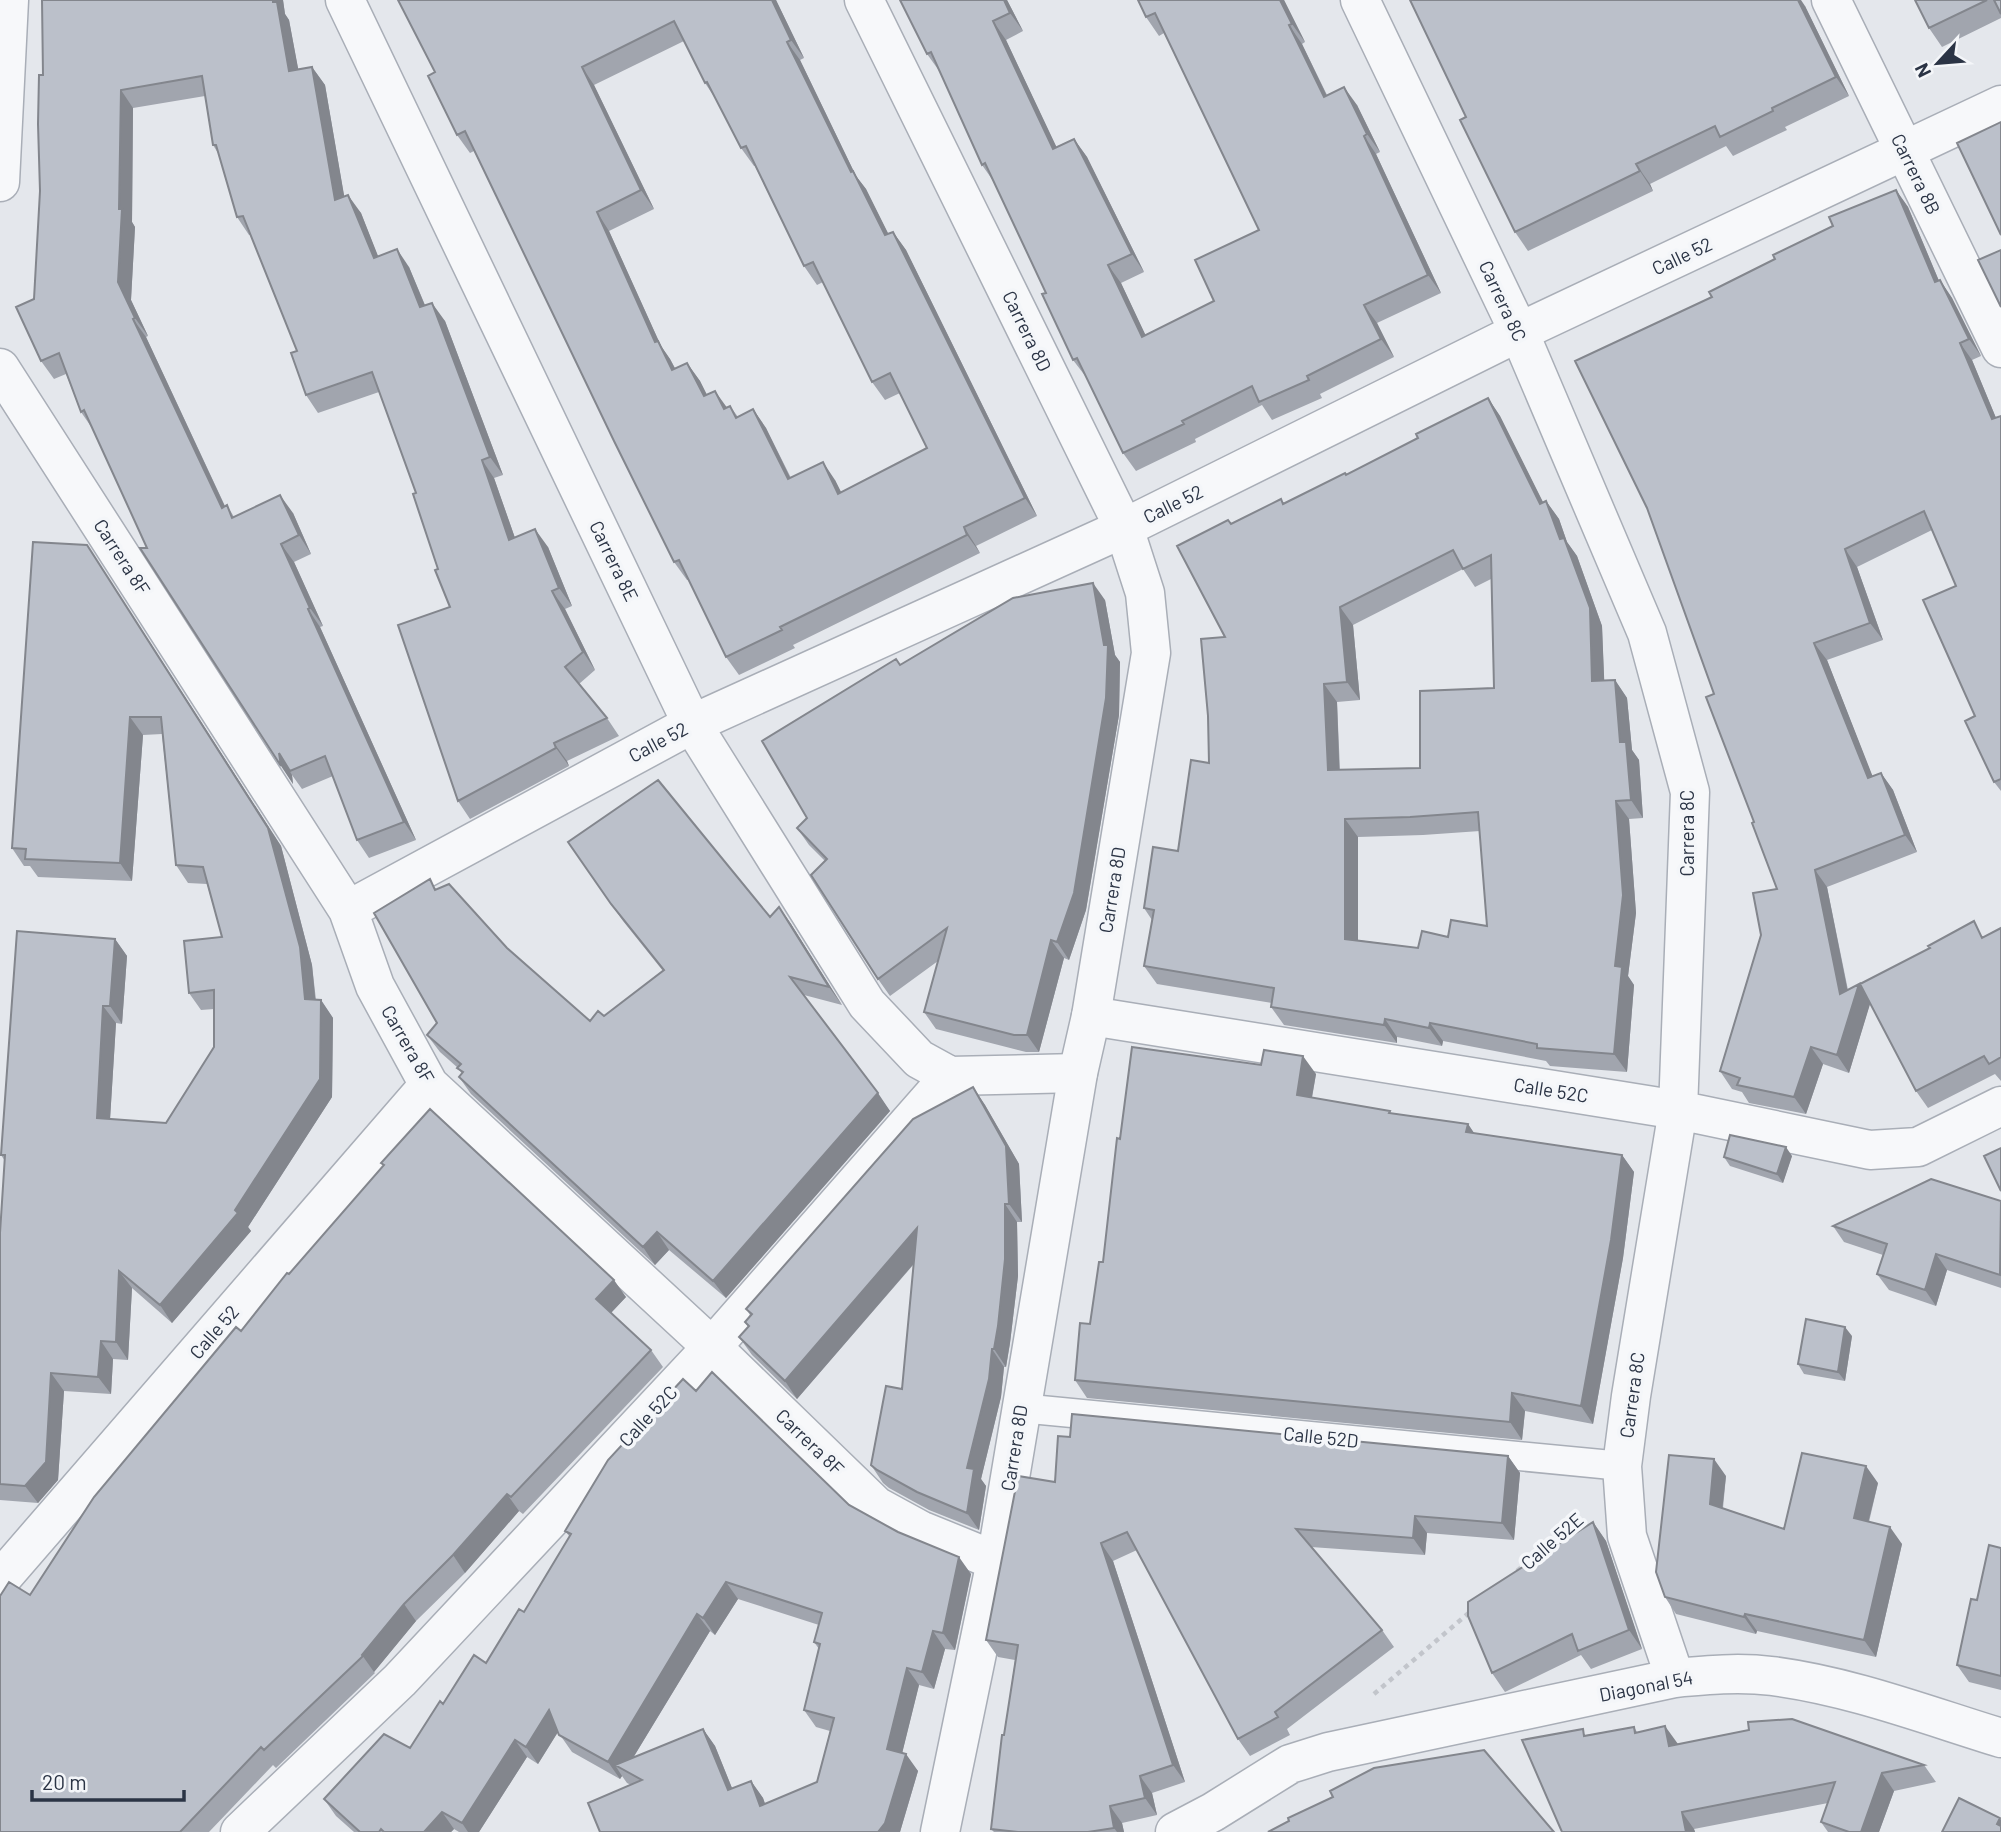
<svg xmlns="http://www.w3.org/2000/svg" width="2001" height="1832" font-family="Barlow,sans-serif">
<rect width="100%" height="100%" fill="#e4e7ec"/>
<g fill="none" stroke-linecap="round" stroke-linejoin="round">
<!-- service casing -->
<g stroke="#a9aeb7" stroke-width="31">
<path id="service" d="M1020,1408L1622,1466"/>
</g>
<!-- minor casing -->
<g stroke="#a9aeb7" stroke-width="41">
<path id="minor" d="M345,0L692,724L867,1004L919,1059L950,1076
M1360,0L1519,332L1647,633L1690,792L1678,1110L1631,1396L1622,1466L1627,1536L1675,1678
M1831,0L2001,348
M0,368L348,910L375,986L429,1085L712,1347L876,1506L920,1530L996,1561
M348,910L692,724L1124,528L864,0
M1091,1016L1678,1110L1870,1150L1918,1147L2001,1106
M0,1580L429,1085
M240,1832L400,1680L712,1347L950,1076L1078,1073
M1175,1832L1213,1812L1290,1764L1328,1752L1675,1678C1707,1675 1739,1672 1772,1676C1850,1686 1926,1715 2001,1738"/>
</g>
<!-- tertiary casing -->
<g stroke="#a9aeb7" stroke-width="41">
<path id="tertiary" d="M0,182L9,0
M940,1832L996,1561L1078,1073L1091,1016L1151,653L1145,593L1124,528L1519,332L2001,105"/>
</g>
<!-- path -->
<path stroke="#c2c5cb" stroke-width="4.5" stroke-dasharray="5 5" stroke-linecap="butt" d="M1517,1571L1580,1517
M1374,1694L1471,1611"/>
<!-- service -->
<use href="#service" stroke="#f7f8fa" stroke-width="28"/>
<!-- minor -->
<use href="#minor" stroke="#f7f8fa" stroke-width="38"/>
<!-- tertiary -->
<use href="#tertiary" stroke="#f7f8fa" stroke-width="38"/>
</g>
<!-- wall -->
<path fill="#a1a5ae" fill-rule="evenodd" d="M42,0H283L285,14L289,20L298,69L312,67L325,85L344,196L361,213L378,257L409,267L425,305L445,321L503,475L494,478L515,538L548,547L572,606L565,609L595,670L579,684L607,718L619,736L567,761L569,766L470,819L458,801L450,607L438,569L416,493L379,392L318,413L306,395L297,351L251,235H249L237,217L218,153L213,145L205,96L133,108L132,222L135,227L131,300L148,336L146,337L225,506L227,505L234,517L293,513L311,554L294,562L323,626L320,627L416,840L369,858L357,840L333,776L302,789L292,775L293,784L147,548L92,428L81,412L66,374L54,379L41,361L34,299L40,191L43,75Z
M776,0L804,58L800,60L856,176L866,189L888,234L893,232L906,250L1037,516L976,546L980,553L793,645L795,648L739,675L726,657L689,580H687L674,562L474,151L470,153L457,135L435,72ZM684,41L705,83L717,101L741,148L754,166H755L804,266L817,285L823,282L872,382L885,400L900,393L927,448L841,492L835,480L791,478L766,428L753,409L738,417L730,406L727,407L707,395L700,381L687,363L675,368L670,359L661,346L609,231L654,209L594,85Z
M1007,0L1023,31L1006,40L1056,147L1074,139L1087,157L1144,272L1121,283L1145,335L1214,301L1259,230L1164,33L1159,36L1146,17L1138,0H1284L1305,42L1302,44L1327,95L1357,105L1380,152L1376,154L1441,293L1377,323L1394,357L1320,394L1322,398L1272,420L1262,405L1195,439L1196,442L1136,471L1123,453L1086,377L1073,360L1046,293L994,182L982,165L940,72L927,54Z
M1915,0H2001V18L1942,47L1929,28Z
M1805,6L1849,96L1785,127L1787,130L1733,156L1726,146L1650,184L1653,191L1528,251L1515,232L1466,117Z
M1896,190L1908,207L1939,281L1940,280L1952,298L1981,356L1972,360L1996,418L2001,416V791L1994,782L1975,716L1956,586L1932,530L1857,567L1883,640L1827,660L1872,776L1881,773L1893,790L1917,852L1827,887L1848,990L1864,991L1985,937L2001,928V1081L1995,1074L1928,1108L1916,1091L1870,1003L1849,1073L1823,1064L1806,1114L1749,1103L1742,1092L1732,1089L1720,1071L1777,889L1754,822L1714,694L1712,297Z
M1488,398L1500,416L1543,503L1546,501L1559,519L1567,542L1577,556L1602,626L1604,680H1615L1627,698L1632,750L1639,760L1643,818L1629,819L1636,913L1628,976L1634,985L1627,1072L1550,1066L1546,1061L1443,1041L1442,1046L1397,1037V1043L1284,1025L1271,1007L1272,1003L1157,984L1144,966L1152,920L1144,908L1178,851L1209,763L1225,637L1228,520L1231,524L1284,504L1346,475L1418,438ZM1463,569L1475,587L1491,579L1494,688L1420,768L1340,770L1337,702L1360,700L1353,625ZM1480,831L1487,926L1448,937L1418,948L1358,940V837L1423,835Z
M99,563L281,846L312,965L316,1000H321L333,1018L332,1097L248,1227L251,1231L172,1323L132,1288L128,1360L113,1359L111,1394L64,1391L58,1480L38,1503L0,1500V1233L5,1161L1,1155L115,939L127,956L122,1024L116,1023L110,1119L166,1123L214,1047V1009L201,1010L189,993L222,937L207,884L188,883L176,865L162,734L143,735L132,881L38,877L30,866H24L12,848Z
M1105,600L1115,655L1120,662L1119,715L1086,910L1069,960L1064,958L1039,1052H1026L936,1029L924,1012L938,961L890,996L878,979L825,861L809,845L797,828L807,818L900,665Z
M568,842L770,917L779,907L791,924L842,1005L804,995L890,1111L726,1298L669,1250L655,1265L471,1094L459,1077L462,1074L458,1068L440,1052L427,1035L437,1023V889L507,948L590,1021L604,1016L663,971L623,921Z
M1261,1065L1316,1074L1312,1098L1391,1113L1468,1124L1474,1133L1622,1155L1634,1172L1623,1258L1593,1424L1525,1411L1522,1440L1087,1398L1075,1380L1090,1324L1103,1262L1120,1139Z
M973,1087L985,1105L1019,1164L1022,1222H1017L1018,1276L1010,1343L1006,1367H1004L1001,1397L981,1479L986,1486L979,1530L929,1510L889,1488L883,1483L871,1465L902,1389L914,1264L797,1399L752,1355L739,1337L748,1327L745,1322L750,1315L746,1309Z
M1792,1156L1783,1183L1730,1166L1724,1157Z
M381,1163L626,1297L611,1313L651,1350L663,1367L523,1514L519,1511L465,1573L416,1621L374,1672L375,1673L276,1768L273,1765L209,1832H0L30,1595L241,1331L289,1274L384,1166Z
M2001,1201V1288L1947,1270L1936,1306L1889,1290L1877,1274L1883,1255L1844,1242L1833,1226Z
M1852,1336L1845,1381L1804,1374L1798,1364Z
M696,1391L849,1505L971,1574L955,1650L945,1649L934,1689L919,1685L902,1753L918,1771L900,1832H600L631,1785L627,1783L622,1776L620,1779L572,1752L558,1732L538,1764L527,1757L479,1832H459L454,1829L451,1832H354L336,1816L324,1799L410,1748L443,1704L486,1663L524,1612L570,1537L565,1531ZM738,1599L819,1625L814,1642L819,1649L804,1710L816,1727L830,1731L817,1782L765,1804L763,1798L751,1781L732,1788L715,1746L703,1729L633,1758L710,1631L715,1635Z
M1508,1456L1520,1473L1514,1540L1427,1533L1425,1555L1311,1547L1382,1630L1394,1647L1287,1729L1290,1735L1250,1756L1238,1739L1137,1550L1113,1561L1185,1782L1152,1793L1157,1815L1122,1823L1124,1832H994L991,1829L1015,1660L998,1657L986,1640L1055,1482Z
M1726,1476L1723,1508L1784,1529L1878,1483L1869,1522L1902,1544L1876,1657L1757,1631L1756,1634L1676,1614L1665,1597Z
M1593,1522L1606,1541L1642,1649L1591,1669L1581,1655L1505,1692L1492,1673Z
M2001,1548V1690L1969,1682L1957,1665Z
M1634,1727L1637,1732L1678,1744L1924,1765L1936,1782L1894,1791L1879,1832H1828L1821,1822L1828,1803L1694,1829L1695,1832H1562L1587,1735Z"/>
<!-- shaded-wall -->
<path fill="#83868d" d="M273,0H283L285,14L289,20L302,89L289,71Z
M772,0H776L804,58L791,40Z
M1004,0H1007L1023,31L1010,13Z
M1280,0H1284L1305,42L1292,24Z
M1798,0H1801L1805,6L1849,96L1836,77Z
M993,21L1006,40L1066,167L1053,149Z
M1289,25L1302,44L1336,115L1324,97Z
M787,42L800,60L856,176L866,189L898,253L885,235L851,172Z
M312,67L325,85L348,218L335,200Z
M582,67L594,85L654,209L641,190Z
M1344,87L1357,105L1380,152L1367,134Z
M121,90L133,108L132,222L135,227L131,300L148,336L135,318L118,282Z
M1364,136L1376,154L1441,293L1428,275Z
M1074,139L1087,157L1144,272L1132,254Z
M1636,164L1650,184L1653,191L1640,171Z
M1896,190L1908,207L1947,300L1935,282Z
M348,195L361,213L386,276L374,258Z
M597,212L609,231L661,346L670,359L685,388L672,370L655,342Z
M893,232L906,250L1037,516L1025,498Z
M397,249L409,267L433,325L420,307Z
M1108,265L1121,283L1155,355L1142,337Z
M1940,280L1952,298L1981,356L1969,339Z
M432,303L445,321L503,475L490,457Z
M1364,305L1377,323L1394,357L1381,339Z
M133,319L146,337L234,526L222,508Z
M1960,343L1972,360L2001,430L1992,419Z
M687,363L700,381L717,415L704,396Z
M715,391L728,409H724Z
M1488,398L1500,416L1553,522L1540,504Z
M753,409L766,428L800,498L788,479Z
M482,460L494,478L522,558L509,540Z
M823,462L835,480L851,512L838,494Z
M280,495L293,513L311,554L299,535Z
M1546,501L1559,519L1567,542L1577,556L1602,626L1605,699L1592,681L1560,539Z
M964,527L976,546L980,553L967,535Z
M535,529L548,547L572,606L559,588Z
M281,544L294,562L323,626L310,608Z
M87,545L281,846L312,965L317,1017L305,999Z
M1845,549L1857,567L1883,640L1870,623Z
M1093,583L1105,600L1115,655L1120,662L1119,715L1086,910L1069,960L1057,942L1104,645Z
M552,591L565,609L595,670L583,652Z
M1340,607L1353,625L1360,700L1347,682Z
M308,609L320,627L416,840L404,822Z
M1814,643L1827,660L1880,795L1868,778Z
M1615,680L1627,698L1632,750L1639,760L1643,818L1631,800L1620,742Z
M1324,684L1337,702L1340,788L1328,770Z
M130,717L143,735L132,881L120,863Z
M554,743L567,761L569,766L556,748Z
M279,753L292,775L293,784L281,766Z
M1881,773L1893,790L1917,852L1905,835Z
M1616,801L1629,819L1636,913L1628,976L1634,985L1627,1072L1614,1054Z
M1345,819L1358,837V957L1345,939Z
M1815,870L1827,887L1851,1008L1859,984L1871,1001L1849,1073L1837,1055L1840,994Z
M779,907L791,924L842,1005L829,987Z
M115,939L127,956L122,1024L110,1006Z
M1051,940L1064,958L1039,1052L1027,1035Z
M321,1000L333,1018L332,1097L248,1227L251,1231L172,1323L160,1305L235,1210Z
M103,1006L116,1023L109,1136L97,1118Z
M1385,1019L1397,1037V1043L1384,1025Z
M1430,1023L1443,1041L1442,1046L1429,1028Z
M1811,1047L1823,1064L1806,1114L1794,1097Z
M1303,1056L1316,1074L1309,1113L1297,1095Z
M973,1087L985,1105L1019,1164L1022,1222L1009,1204Z
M878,1093L890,1111L726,1298L713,1281Z
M1468,1124L1480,1142L1466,1132Z
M1786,1147L1792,1156L1783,1183L1777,1174Z
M1622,1155L1634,1172L1623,1258L1593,1424L1581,1406Z
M1005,1204L1017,1222L1018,1276L1010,1343L1006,1367L994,1349Z
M917,1228L929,1246L797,1399L785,1381Z
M657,1232L669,1250L655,1265L643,1247Z
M1936,1254L1947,1270L1936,1306L1925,1290Z
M119,1271L132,1288L128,1360L116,1342Z
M614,1280L626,1297L608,1316L596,1299Z
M1845,1327L1852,1336L1845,1381L1838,1372Z
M101,1341L113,1359L111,1394L98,1377Z
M992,1349L1004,1367L1001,1397L981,1479L986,1486L979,1530L967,1513V1468Z
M51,1373L64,1391L58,1480L38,1503L25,1486Z
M1512,1393L1525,1411L1522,1440L1510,1422Z
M1508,1456L1520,1473L1514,1540L1502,1523Z
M1714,1459L1726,1476L1721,1520L1710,1504Z
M1866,1466L1878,1483L1865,1535L1854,1518Z
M507,1494L519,1511L465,1573L453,1555Z
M1415,1516L1427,1533L1425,1555L1413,1538Z
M1593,1522L1606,1541L1642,1649L1629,1630Z
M1890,1527L1902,1544L1876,1657L1864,1640Z
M1101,1543L1113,1561L1185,1782L1173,1765Z
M959,1557L971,1574L955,1650L943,1633Z
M726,1582L738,1599L715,1635L703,1618Z
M404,1604L416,1621L374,1672L362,1655Z
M697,1614L710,1631L625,1771L615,1765L622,1776L620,1779L608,1762Z
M1745,1614L1757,1631L1756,1634L1744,1617Z
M933,1631L945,1649L934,1689L922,1672Z
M907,1668L919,1685L899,1766L887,1749Z
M549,1710L561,1727L538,1764L526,1747Z
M1665,1726L1678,1744L1669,1746Z
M703,1729L715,1746L740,1808L728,1790Z
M515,1740L527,1757L479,1832H468L462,1823Z
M906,1754L918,1771L900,1832H878Z
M1882,1773L1894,1791L1879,1832H1861Z
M1140,1776L1152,1793L1157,1815L1145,1798Z
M751,1781L763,1798L772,1823L760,1806Z
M1110,1806L1122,1823L1124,1832H1117L1114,1828Z
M442,1812L454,1829L451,1832H424Z
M1682,1812L1694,1829L1695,1832H1686Z
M2000,1818L2001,1820V1831L1997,1824Z"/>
<!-- building -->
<path fill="#bbc0ca" stroke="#83868d" stroke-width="2" fill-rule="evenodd" d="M42,0H273V2H277L289,71L312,67L335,200L348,195L374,258L397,249L420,307L432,303L490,457L482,460L509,540L535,529L559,588L552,591L583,652L565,667L607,718L554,743L556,748L458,801L398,625L450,607L435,570L438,569L413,494L416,493L372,372L306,395L291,353L297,351L243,216L237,217L216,145H213L202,76L121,90L119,209H122L118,282L135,318L133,319L222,508L227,505L232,518L280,495L299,535L281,544L310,608L308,609L404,822L357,840L325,756L290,771L279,753L281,766L140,548H147L84,410L81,412L59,353L41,361L16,307L34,299L40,191L38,124L39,75H43Z
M398,0H772L791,40L787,42L851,172L853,171L885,235L893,232L1025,498L964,527L967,535L780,627L782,630L726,657L679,560L674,562L614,441L465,131L457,135L428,76L435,72ZM674,21L705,83L707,82L741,148L746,146L804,266L813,262L872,382L890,373L927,448L838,494L823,462L788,479L753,409L736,418L730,406L724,409L715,391L704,396L687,363L672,370L658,341L655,342L597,212L641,190L582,67Z
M900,0H1004L1010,13L993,21L1053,149L1074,139L1132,254L1108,265L1142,337L1214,301L1195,260L1259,230L1155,13L1146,17L1138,0H1280L1292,24L1289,25L1324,97L1344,87L1367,134L1364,136L1428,275L1364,305L1381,339L1307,376L1309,380L1259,402L1252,386L1182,421L1184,424L1123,453L1077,358L1073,360L1042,294L1046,293L985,163L982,165L931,52L927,54Z
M1410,0H1798L1836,77L1772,108L1773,111L1720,137L1715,126L1636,164L1640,171L1515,232L1460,120L1466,117Z
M1915,0H1987L1929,28Z
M1994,0H2001V14Z
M2001,122V235L1957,143Z
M1896,190L1935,282L1940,280L1969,339L1960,343L1992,419L2001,416V779L1994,782L1965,721L1975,716L1923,600L1956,586L1924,511L1845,549L1870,623L1814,643L1868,778L1881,773L1905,835L1815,870L1840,994L1859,984L1837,1055L1811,1047L1794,1097L1737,1085L1740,1078L1720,1071L1761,935L1753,893L1777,889L1752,823L1754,822L1706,697L1714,694L1647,508L1575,361L1712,297L1709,292L1775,259L1773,255L1833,226L1829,217Z
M2001,250V307L1978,260Z
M1488,398L1540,504L1546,501L1560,539L1564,538L1590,608L1592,681L1615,680L1620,742H1626L1631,800L1616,801L1623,895L1615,966L1622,967L1614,1054L1537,1048V1044L1430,1023L1429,1028L1385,1019L1384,1025L1271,1007L1274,988L1144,966L1154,910L1144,908L1153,847L1178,851L1191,760L1209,763L1208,716L1201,639L1225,637L1177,546L1228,520L1231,524L1281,499L1283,504L1345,473L1346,475L1418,438L1416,434ZM1453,550L1463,569L1491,555L1494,688L1420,691V768L1328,770L1324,684L1347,682L1340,607ZM1478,812L1487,926L1451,920L1448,937L1422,931L1418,948L1345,939V819L1410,817Z
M33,542L87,545L268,828L300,947L305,999L321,1000L320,1079L235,1210L238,1213L160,1305L119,1271L116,1342L101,1341L98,1377L51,1373L46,1462L25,1486L0,1484V1233L5,1155H1L17,931L115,939L110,1006H103L97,1118L166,1123L214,1047V990L189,993L184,941L222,937L203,867L176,865L161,717H130L120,863L25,859L26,849L12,848Z
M1093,583L1104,645H1108L1106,698L1074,893L1057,942L1051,940L1027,1035H1014L924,1012L947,928L878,979L811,875L827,859L797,828L807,818L762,741L896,659L900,665L1013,598Z
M658,780L770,917L779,907L829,987L790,977L878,1093L713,1281L657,1232L643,1247L459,1077L463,1072L457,1068L461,1064L427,1035L437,1023L374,913L430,879L435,890L449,884L507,948L590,1021L598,1011L604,1016L664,970L611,904L568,842Z
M1974,921L1982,938L2001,928V1057L1989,1064L1984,1056L1916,1091L1860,984L1930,948L1928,946Z
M1132,1047L1261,1065L1264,1050L1303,1056L1297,1095L1390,1111L1389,1113L1468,1124L1466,1132L1622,1155L1611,1240L1581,1406L1512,1393L1510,1422L1075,1380L1080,1323L1090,1324L1099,1262H1103L1117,1138L1120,1139Z
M973,1087L1006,1146L1009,1204H1005V1259L998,1326L994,1349H992L989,1379L967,1468L974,1469L967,1513L917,1492L877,1470L871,1465L886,1386L902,1389L917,1228L785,1381L739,1337L749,1326L745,1322L752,1314L746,1309L913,1119Z
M430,1109L614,1280L596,1299L651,1350L511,1497L507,1494L453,1555L404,1604L362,1655L363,1656L264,1750L261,1747L180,1832H0V1596L9,1582L30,1595L94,1497L236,1327L241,1331L287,1273L289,1274L384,1165L381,1163Z
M1730,1135L1786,1147L1777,1174L1724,1157Z
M2001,1148V1191L1984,1156Z
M1931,1179L2001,1201L2000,1275L1936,1254L1925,1290L1877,1274L1887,1244L1833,1226Z
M1806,1319L1845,1327L1838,1372L1798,1364Z
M712,1372L849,1505L898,1532L959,1557L943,1633L933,1631L922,1672L907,1668L887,1749L906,1754L885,1823L878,1832H600L588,1803L642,1780L615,1765L703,1729L728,1790L751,1781L760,1806L817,1782L834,1718L804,1710L820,1644L814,1642L822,1613L726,1582L703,1618L697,1614L608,1762L559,1735L549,1710L526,1747L515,1740L462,1823L442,1812L424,1832H384L381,1829L379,1832H360L324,1799L384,1734L410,1748L440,1701L443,1704L474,1655L486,1663L519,1609L524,1612L571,1534L565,1531L608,1460L683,1379L696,1391Z
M1072,1414L1508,1456L1502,1523L1415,1516L1413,1538L1296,1529L1382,1630L1275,1712L1278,1717L1238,1739L1127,1532L1101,1543L1173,1765L1140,1776L1145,1798L1110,1806L1114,1828L1088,1832H1018L991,1829L1002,1735H1004L1018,1645L986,1640L1018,1476L1055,1482L1058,1436L1070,1437Z
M1802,1453L1866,1466L1854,1518L1890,1527L1864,1640L1745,1614L1744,1617L1665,1597L1656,1572L1669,1455L1714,1459L1710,1504L1784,1529Z
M1593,1522L1629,1630L1578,1651L1572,1634L1492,1673L1468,1616V1602Z
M1989,1545L2001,1548V1676L1957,1665L1971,1599L1977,1600Z
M1792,1719L1924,1765L1882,1773L1861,1832H1849L1821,1822L1835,1782L1682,1812L1686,1832H1562L1522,1740L1583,1729L1584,1736L1634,1727L1635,1733L1665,1726L1669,1746L1749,1730L1748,1722Z
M1484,1750L1554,1832H1268L1289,1821L1288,1818L1333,1797L1330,1791L1374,1768Z
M1959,1798L2000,1818L1997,1824L2001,1826V1832H1942Z"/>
<g text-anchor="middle" stroke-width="7" stroke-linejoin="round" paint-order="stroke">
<!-- street labels -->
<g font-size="19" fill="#2b3445" stroke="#f4f6f9">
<text transform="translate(1916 174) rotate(64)" y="7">Carrera 8B</text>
<text transform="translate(1682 256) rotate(-25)" y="7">Calle 52</text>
<text transform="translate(1503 301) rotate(65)" y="7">Carrera 8C</text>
<text transform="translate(1027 331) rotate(64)" y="7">Carrera 8D</text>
<text transform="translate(1173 504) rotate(-26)" y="7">Calle 52</text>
<text transform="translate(122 557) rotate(57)" y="7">Carrera 8F</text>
<text transform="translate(614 561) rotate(64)" y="7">Carrera 8E</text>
<text transform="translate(658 742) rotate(-28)" y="7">Calle 52</text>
<text transform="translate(1687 833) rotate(-90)" y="7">Carrera 8C</text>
<text transform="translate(1112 890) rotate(-81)" y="7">Carrera 8D</text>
<text transform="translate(408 1044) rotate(60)" y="7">Carrera 8F</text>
<text transform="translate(1551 1090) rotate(9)" y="7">Calle 52C</text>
<text transform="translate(214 1332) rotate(-49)" y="7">Calle 52</text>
<text transform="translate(1632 1395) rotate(-82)" y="7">Carrera 8C</text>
<text transform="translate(648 1416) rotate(-47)" y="7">Calle 52C</text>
<text transform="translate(1321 1437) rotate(6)" y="7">Calle 52D</text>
<text transform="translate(810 1442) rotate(44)" y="7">Carrera 8F</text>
<text transform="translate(1014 1448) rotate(-81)" y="7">Carrera 8D</text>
<text transform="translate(1552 1541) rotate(-41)" y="7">Calle 52E</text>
<text transform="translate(1646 1686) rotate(-11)" y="7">Diagonal 54</text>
</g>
</g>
<!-- north arrow -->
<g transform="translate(1938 63) rotate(244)" stroke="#f4f6f9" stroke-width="5" paint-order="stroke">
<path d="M0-5L12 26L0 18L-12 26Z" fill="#2b3445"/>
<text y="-10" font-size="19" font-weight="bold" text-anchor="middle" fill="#2b3445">N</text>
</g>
<!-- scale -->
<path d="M32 1790v10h152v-10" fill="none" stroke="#2b3445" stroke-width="3.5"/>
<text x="42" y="1790" font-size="21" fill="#2b3445" stroke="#f4f6f9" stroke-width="5" paint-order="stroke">20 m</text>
</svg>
